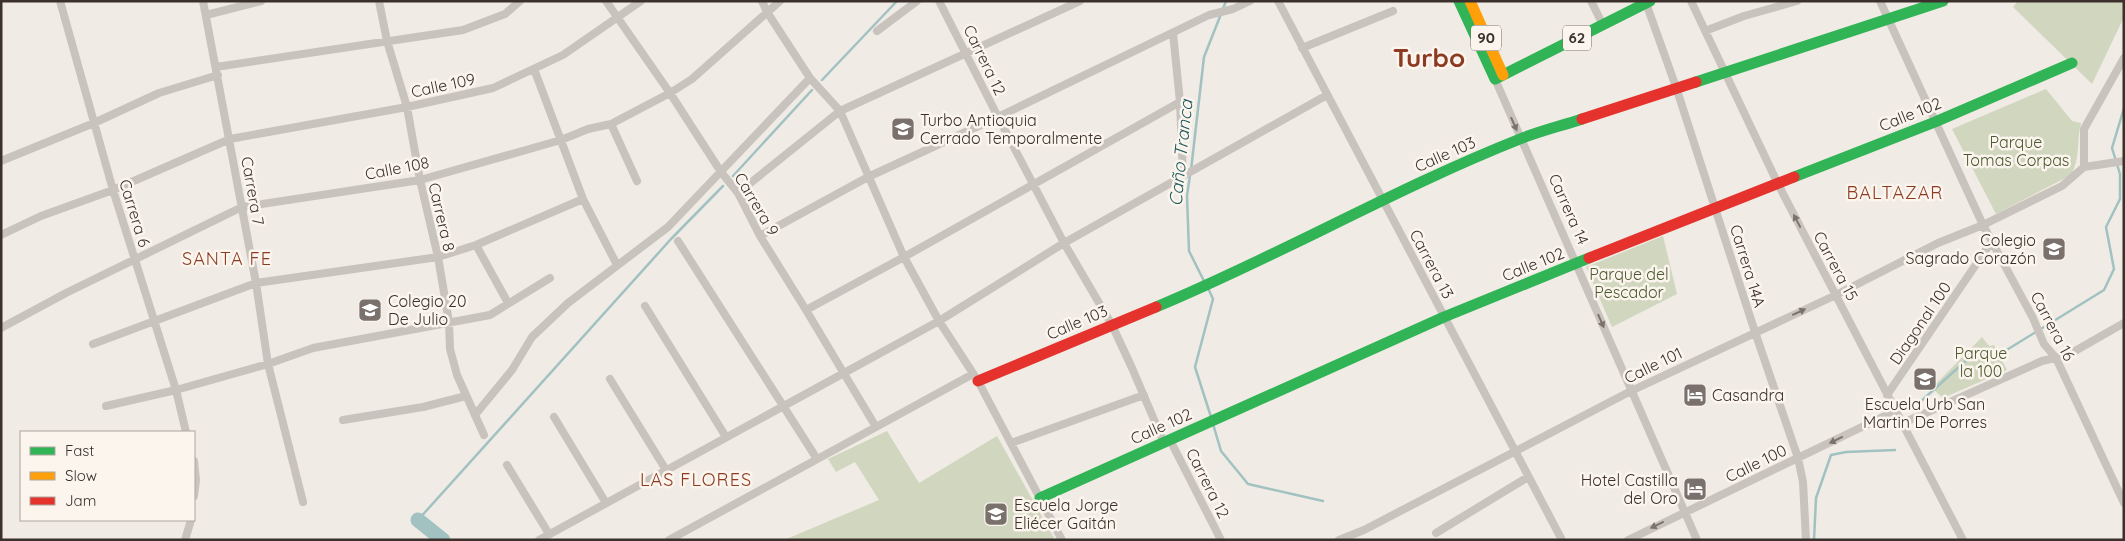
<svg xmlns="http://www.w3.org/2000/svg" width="2125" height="541" font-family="Quicksand,sans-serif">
<rect width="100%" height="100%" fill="#f0ebe5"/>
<!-- green -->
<path fill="#d1d6bf" d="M2018,1H2124V17L2092,84L2013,7Z
M2046,89L2072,121L2081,123C2076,143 2081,156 2071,175L1996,214L1952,129Z
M1663,236L1677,294L1612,327L1586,267Z
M1982,337L1989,346L1994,345L2007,370L1943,398L1932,388Z
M887,431L919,483L997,436L1055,540H784L879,500L855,462L836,472L828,459Z"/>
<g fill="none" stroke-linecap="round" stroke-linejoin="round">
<!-- stream -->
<path stroke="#a1c2c1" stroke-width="2.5" d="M1223,9L1226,1
M822,80L897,1
M1191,170L1204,57L1221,14
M1190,175L1187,196L1189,251L1205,283
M733,176L812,90
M1208,288L1213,299L1195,367L1211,417
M1919,403L1970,357L2005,351L2104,290L2114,269L2106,227L2120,199V174L2112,148L2124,108
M1213,424L1221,451L1248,484L1323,501
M418,520L671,239L723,186
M1814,540L1816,498L1831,455L1846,452L1895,450"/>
<!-- river -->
<path stroke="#a1c2c1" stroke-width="15" d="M418,520L443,540"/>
<!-- street -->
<path stroke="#c9c3be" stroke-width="8" d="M60,1L113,190L176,390L186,432
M203,1L256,283L268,364L303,502
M379,1L387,41L407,107L420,180L438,257L449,322L450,349L457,375L484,435
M606,1L670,93L721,172L738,193L760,236L806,310L876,427
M762,1L767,12L810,78L840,111L904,257L939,321L978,381L1062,540
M939,1L998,117L1064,243L1112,325L1132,368L1164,443
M1278,1L1562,540
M1591,1L1603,25
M1691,1L1778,184L1963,540
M1880,1L1983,225L2033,318L2044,344L2056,358L2124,503
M1646,3L1676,87L1755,332L1798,458L1803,482L1806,540
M206,15L261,1
M877,31L917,1
M1705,31L1744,16L1797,1
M1302,48L1393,11
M216,67L463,30L505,14L520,1
M534,69L583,199L617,265
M1495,79L1697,540
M1180,102L1183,175
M611,124L637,181
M1,161L94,123L159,93L218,75
M2084,167L2124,161
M738,193L840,111L1080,1
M1,235L41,216L113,190L230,139L407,107L493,88L563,55L641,1
M760,236L868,177L998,117L1209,15L1233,9L1250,1
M678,241L817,459
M476,245L508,303
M645,306L726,437
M806,310L904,257L1180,102L1173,33
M1,328L66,293L242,207L420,180L561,140L588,129L611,124L670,93L692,79L780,1
M93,344L256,283L438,257L476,245L583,199
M610,379L666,470
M1887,395L1992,241
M106,406L176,390L268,364L313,348L490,315L550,278
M475,415L512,370L532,337L568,303L668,227L810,78
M554,417L606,503
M343,420L423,407L466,396
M1901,424L2042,361L2068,355L2124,323
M1170,440L1221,540
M1011,443L1144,395
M194,461L196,480L194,496
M507,465L549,534
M1436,533L1528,477
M185,540L191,520
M539,540L939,321L1064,243L1327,95
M669,540L973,374
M1339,540L1364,530L1631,391L1836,295L1938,243L1983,225L2062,186L2084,167V129L2124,58
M1628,540L1895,411"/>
<!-- fast -->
<path stroke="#30b455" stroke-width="11" d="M1459,1L1495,79L1650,1
M1696,82L1943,1
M1794,177L1935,122L2072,63
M1156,307C1279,256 1396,188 1520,139C1540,131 1561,126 1582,119
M1040,498L1444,317L1589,258"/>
<!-- slow -->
<path stroke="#ff9f0a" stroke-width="11" d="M1470,1L1503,75"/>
<!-- jam -->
<path stroke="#e5322d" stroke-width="11" d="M1582,119L1696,82
M1589,258L1794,177
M978,381L1156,307"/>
</g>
<!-- one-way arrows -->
<defs><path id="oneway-solid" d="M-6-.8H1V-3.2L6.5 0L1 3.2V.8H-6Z" transform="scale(1.25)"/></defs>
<g fill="#7b726d">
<use href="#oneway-solid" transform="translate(1514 124) rotate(66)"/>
<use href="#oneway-solid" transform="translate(1797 221) rotate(-118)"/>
<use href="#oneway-solid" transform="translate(1799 312) rotate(-25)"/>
<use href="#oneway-solid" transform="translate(1601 321) rotate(66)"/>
<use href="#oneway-solid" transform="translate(1836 440) rotate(154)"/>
<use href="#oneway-solid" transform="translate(1657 525) rotate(154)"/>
</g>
<!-- icons -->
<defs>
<g id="university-square" transform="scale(1.25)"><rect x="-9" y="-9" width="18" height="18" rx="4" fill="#7a716c" stroke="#fbf5ee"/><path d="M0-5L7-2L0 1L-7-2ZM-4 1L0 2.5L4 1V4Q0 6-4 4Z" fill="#fff"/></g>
<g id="school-square" transform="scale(1.25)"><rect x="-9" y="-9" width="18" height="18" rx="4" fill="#7a716c" stroke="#fbf5ee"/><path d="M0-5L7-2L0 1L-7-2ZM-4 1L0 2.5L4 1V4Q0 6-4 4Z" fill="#fff"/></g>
<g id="hotel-square" transform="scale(1.25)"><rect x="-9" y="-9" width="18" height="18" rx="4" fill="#7a716c" stroke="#fbf5ee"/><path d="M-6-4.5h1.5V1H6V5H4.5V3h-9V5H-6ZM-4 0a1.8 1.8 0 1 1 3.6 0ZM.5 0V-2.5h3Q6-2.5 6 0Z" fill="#fff"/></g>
</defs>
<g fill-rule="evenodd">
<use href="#university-square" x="903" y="129"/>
<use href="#school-square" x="2054" y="249"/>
<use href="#school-square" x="370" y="310"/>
<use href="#school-square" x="1925" y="379"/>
<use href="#hotel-square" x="1695" y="395"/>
<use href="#hotel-square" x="1695" y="489"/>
<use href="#school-square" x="996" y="514"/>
</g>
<g text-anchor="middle" stroke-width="5" stroke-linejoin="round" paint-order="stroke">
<!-- shield labels -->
<g fill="#fbf5ee" stroke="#756b66" stroke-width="1">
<rect x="1471" y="25.5" width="30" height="25" rx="4"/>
<rect x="1563" y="25.5" width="28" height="25" rx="4"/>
</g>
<g font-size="15" font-weight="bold" fill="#3b302b">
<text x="1486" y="43">90</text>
<text x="1577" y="43">62</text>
</g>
<!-- street labels -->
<g font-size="16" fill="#3b302b" stroke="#fbf5ee">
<text transform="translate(985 60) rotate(64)" y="6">Carrera 12</text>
<text transform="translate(443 85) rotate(-12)" y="6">Calle 109</text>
<text transform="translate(1910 114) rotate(-22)" y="6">Calle 102</text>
<text transform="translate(1445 154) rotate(-24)" y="6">Calle 103</text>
<text transform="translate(397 168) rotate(-11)" y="6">Calle 108</text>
<text transform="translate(253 191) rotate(80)" y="6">Carrera 7</text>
<text transform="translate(757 204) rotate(59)" y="6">Carrera 9</text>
<text transform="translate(1569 209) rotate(66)" y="6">Carrera 14</text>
<text transform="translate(135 213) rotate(73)" y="6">Carrera 6</text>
<text transform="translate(442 217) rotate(77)" y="6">Carrera 8</text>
<text transform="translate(1432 264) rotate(62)" y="6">Carrera 13</text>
<text transform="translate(1533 264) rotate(-22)" y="6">Calle 102</text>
<text transform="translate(1748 266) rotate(73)" y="6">Carrera 14A</text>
<text transform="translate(1836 266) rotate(62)" y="6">Carrera 15</text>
<text transform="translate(1077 322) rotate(-23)" y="6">Calle 103</text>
<text transform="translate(1920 323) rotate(-56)" y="6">Diagonal 100</text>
<text transform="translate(2053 326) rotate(62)" y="6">Carrera 16</text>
<text transform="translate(1653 365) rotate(-26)" y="6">Calle 101</text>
<text transform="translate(1161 426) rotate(-24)" y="6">Calle 102</text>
<text transform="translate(1756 463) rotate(-26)" y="6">Calle 100</text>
<text transform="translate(1208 483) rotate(63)" y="6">Carrera 12</text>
</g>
<!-- poi labels -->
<g font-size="16" fill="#3b302b" stroke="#fbf5ee" text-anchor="start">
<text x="920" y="126">Turbo Antioquia<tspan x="920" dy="18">Cerrado Temporalmente</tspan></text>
<text x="2036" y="246" text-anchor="end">Colegio<tspan x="2036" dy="18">Sagrado Corazón</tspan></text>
<text x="388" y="307">Colegio 20<tspan x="388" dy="18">De Julio</tspan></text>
<text x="1712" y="401">Casandra</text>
<text x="1925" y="410" text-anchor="middle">Escuela Urb San<tspan x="1925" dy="18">Martin De Porres</tspan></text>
<text x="1678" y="486" text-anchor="end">Hotel Castilla<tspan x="1678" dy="18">del Oro</tspan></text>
<text x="1014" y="511">Escuela Jorge<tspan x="1014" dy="18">Eliécer Gaitán</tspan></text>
</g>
<!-- park labels -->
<g font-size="16" fill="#4a5a2e" stroke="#fbf5ee">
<text x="2016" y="148">Parque<tspan x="2016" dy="18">Tomas Corpas</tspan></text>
<text x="1629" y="280">Parque del<tspan x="1629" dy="18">Pescador</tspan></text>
<text x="1981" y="359">Parque<tspan x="1981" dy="18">la 100</tspan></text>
</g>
<!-- water labels -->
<g font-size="18" font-style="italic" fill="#1f5a5e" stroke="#fbf5ee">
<text transform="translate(1181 153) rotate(-84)" y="6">Caño Tranca</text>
</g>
<!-- neighbourhood labels -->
<g font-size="18" letter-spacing="1" fill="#8c3b22" stroke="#fbf5ee">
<text x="1895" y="199">BALTAZAR</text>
<text x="227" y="265">SANTA FE</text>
<text x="696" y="486">LAS FLORES</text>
</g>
<!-- town labels -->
<g font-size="26" font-weight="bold" fill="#8c3b22" stroke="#fbf5ee">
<text x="1429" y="67">Turbo</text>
</g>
</g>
<!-- border -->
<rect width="2125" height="541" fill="none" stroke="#3b302b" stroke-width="5"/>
<!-- legend -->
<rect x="20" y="431" width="175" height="90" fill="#fbf5ee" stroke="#aea6a0"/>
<rect x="30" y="447" width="25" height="8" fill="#30b455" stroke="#aea6a0"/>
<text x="65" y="456" font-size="15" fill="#3b302b">Fast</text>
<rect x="30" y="472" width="25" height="8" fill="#ff9f0a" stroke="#aea6a0"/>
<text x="65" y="481" font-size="15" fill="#3b302b">Slow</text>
<rect x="30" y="497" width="25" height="8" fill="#e5322d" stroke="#aea6a0"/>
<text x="65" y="506" font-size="15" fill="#3b302b">Jam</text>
</svg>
